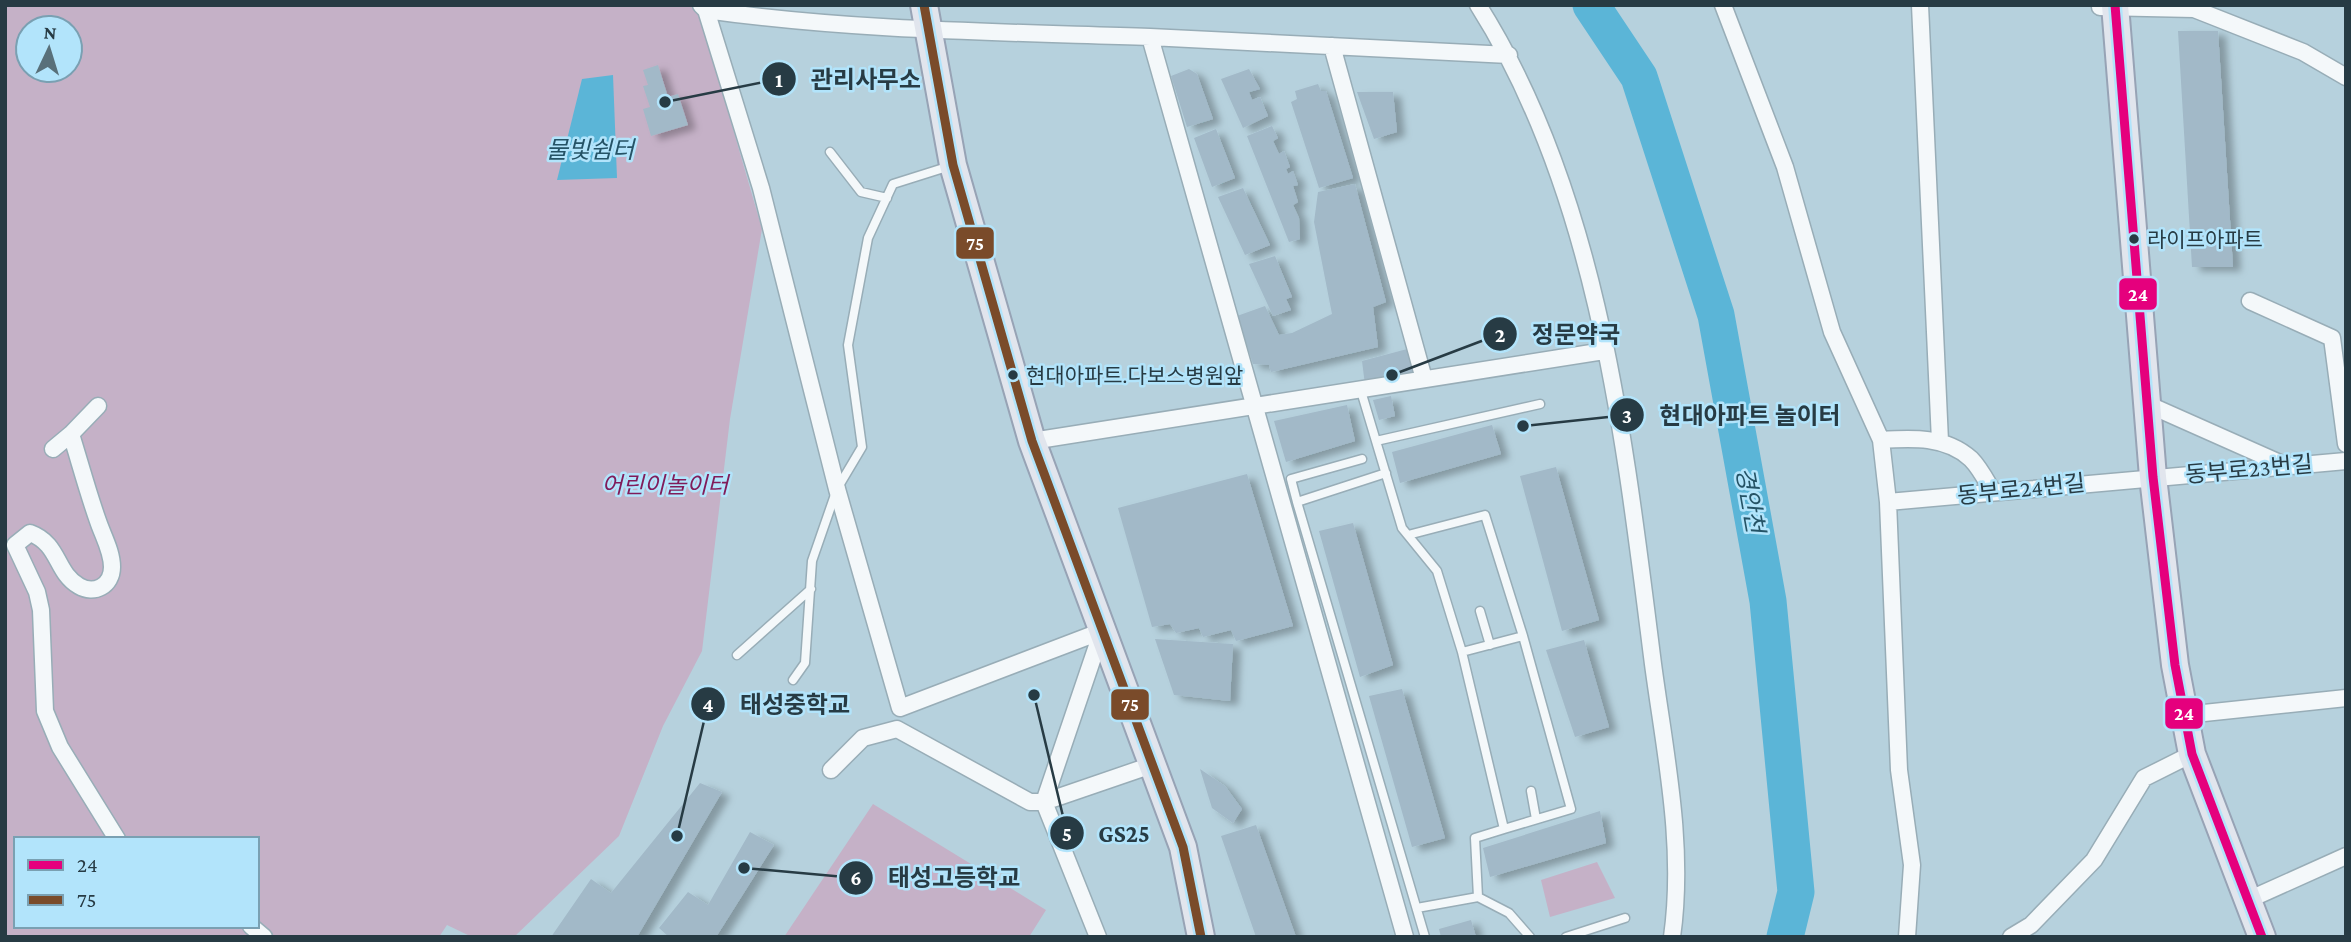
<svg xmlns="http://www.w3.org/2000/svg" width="2351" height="942" font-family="'Crimson Pro','Noto Sans KR',serif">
<defs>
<filter id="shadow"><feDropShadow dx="8" dy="4.5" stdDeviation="3.5" flood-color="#0004"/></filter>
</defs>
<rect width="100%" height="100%" fill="#b6d1dd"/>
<!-- green -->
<path fill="#c5b1c7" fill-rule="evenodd" d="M5,5H692L700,15L762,229L730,419L702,651L663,726L619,836L514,937H472L447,925L439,937H5ZM28,28H70V70H28ZM16,839H257V926H16Z
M873,804L1046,910L1029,937H784Z
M1597,862L1615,898L1550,917L1541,880Z"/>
<!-- water -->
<path fill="#5bb5d7" d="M613,75L617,178L557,180L582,79Z"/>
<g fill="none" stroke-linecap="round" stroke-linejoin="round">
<!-- river -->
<path stroke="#5bb5d7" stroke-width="37" d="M1591,5L1639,77L1716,315L1768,601L1796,892L1785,937"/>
</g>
<!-- building -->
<path fill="#a2b9c8" filter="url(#shadow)" d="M2178,31H2218L2233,267H2192Z
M658,65L668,97L678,94L688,125L651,136L643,109L650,107L643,86L648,85L643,70Z
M1189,69L1197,74L1213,119L1187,127L1171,76Z
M1249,69L1260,89L1249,92L1252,100L1260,97L1268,116L1243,128L1221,79Z
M1318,84L1321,91H1326L1353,178L1319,188L1291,102L1297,99L1295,91Z
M1357,92H1393L1397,132L1374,139Z
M1272,126L1278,138L1273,141L1279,154L1284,151L1290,167L1286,169L1288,174L1293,171L1298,185L1293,186L1298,202L1293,205L1299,218L1300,239L1289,242L1247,136Z
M1216,129L1235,178L1212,187L1194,138Z
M1355,184L1386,302L1373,307L1378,347L1271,372L1269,365L1253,364L1237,316L1265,306L1279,335L1292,333L1332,314L1314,222L1318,192Z
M1243,188L1270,245L1245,255L1218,197Z
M1275,256L1292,297L1286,299L1291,310L1273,316L1249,264Z
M1411,348L1419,376L1365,385L1362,361Z
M1391,396L1395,416L1379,420L1373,400Z
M1347,405L1355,441L1286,462L1274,421Z
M1492,425L1501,454L1400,483L1392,452Z
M1556,467L1599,620L1562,631L1520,476Z
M1247,474L1293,626L1236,641L1231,630L1203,637L1199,628L1176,633L1170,624L1152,627L1118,508Z
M1353,523L1393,665L1360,677L1319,531Z
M1155,639L1233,644L1230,701L1174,695Z
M1584,640L1609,727L1575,737L1546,650Z
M1402,689L1445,838L1412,847L1369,696Z
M1200,769L1225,786L1242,809L1233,823L1212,808Z
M700,783L722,792L637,937H551L591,879L611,893Z
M1600,811L1606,843L1490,877L1483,848Z
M1256,825L1296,937H1256L1221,836Z
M750,832L774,845L716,937H669L659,928L688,892L708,905Z
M1471,920L1476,937H1441L1439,929Z"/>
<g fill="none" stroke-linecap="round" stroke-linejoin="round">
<!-- service casing -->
<g stroke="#98adb7" stroke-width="11">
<path id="service" d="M830,152L861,192L887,198
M1361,391L1402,528L1437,571L1462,652L1504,829L1571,809L1523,636L1462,652
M1376,441L1540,404
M1386,473L1297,502L1425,937
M1297,502L1291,479L1362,459
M1408,535L1485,515L1523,636
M1480,611L1490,645
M737,655L811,589
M793,680L805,663L812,561L837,489L862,447L848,345L868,238L893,184L950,166
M1531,791L1536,819
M1504,829L1475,838L1478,897L1509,913L1530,937
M1417,908L1478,897
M1566,937L1625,918"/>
</g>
<!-- minor casing -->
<g stroke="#98adb7" stroke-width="19">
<path id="minor" d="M701,5L706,10L761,188L837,489L900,708L1102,631
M1478,5C1599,196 1625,444 1653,664C1665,754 1685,845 1672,937
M1723,5L1785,167L1832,332L1881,440L1888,502L1899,770L1912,865L1907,937
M1920,5L1940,441
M2100,7L2194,9L2303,52L2346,77
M706,10C853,31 1001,32 1150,37L1405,937
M1150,37L1509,55
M1332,46L1424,379
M2250,301L2332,338L2346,444
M2147,404L2282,464
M71,434L98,406
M1881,440C1912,438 1946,436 1971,459C1980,468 1987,482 1993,492
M1032,441L1604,351
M53,449L71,434C80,463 88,493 98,521C103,536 112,551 112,567C112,586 94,595 79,586C55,572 60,544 30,533L15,545L37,592L41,610L45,711L60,747L117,839
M1888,502L2346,461
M2185,715L2346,698
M831,770L863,738L897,729L1030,802H1044L1152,765
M2248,900L2346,856
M251,926L264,937
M1098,937L1044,802L1102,631
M2011,937L2031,925L2094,860L2144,778L2192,754"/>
</g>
<!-- primary casing -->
<g stroke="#97a3b5" stroke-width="30">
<path id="primary" d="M924,5L953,165L1032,441L1183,847L1201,937
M2115,5L2153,477L2175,665L2192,754L2262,937"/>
</g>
<!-- service -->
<use href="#service" stroke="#f4f8fa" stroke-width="8"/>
<!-- minor -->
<use href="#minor" stroke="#f4f8fa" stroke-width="16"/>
<!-- primary -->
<use href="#primary" stroke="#e1e5ed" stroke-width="26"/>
<!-- bus-1 casing -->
<g stroke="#b2e4fb" stroke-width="14">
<path id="bus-1" d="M2115,5L2153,477L2175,665L2192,754L2262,937"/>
</g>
<!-- bus-2 casing -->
<g stroke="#b2e4fb" stroke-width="14">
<path id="bus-2" d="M924,5L953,165L1032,441L1183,847L1201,937"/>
</g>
<!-- bus-1 -->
<use href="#bus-1" stroke="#e5007d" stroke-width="9"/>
<!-- bus-2 -->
<use href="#bus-2" stroke="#7a4b2a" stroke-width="9"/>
</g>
<!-- markers -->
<g fill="#273b44" stroke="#b2e4fb" stroke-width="2.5">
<circle cx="2134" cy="239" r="6"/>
<circle cx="1013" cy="375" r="6"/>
</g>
<g text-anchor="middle" stroke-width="5" stroke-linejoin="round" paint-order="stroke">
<!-- bus labels -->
<g font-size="21" fill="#273b44" stroke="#b2e4fb" text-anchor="start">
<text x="2147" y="247">라이프아파트</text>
<text x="1026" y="383">현대아파트.다보스병원앞</text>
</g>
<!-- street labels -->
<g font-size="23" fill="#273b44" stroke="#b2e4fb">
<text transform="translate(2249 469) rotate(-5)" y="8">동부로23번길</text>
<text transform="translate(2021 489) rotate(-6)" y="8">동부로24번길</text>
</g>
<!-- park labels -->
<g font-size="23" font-style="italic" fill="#801c5a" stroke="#b2e4fb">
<text x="665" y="493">어린이놀이터</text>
</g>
<!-- water labels -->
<g font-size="24" font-style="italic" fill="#255366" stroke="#b2e4fb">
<text x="590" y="158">물빛쉼터</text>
<text transform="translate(1750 500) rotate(80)" y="8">경안천</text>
</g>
</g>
<!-- callouts -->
<path fill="none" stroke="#273b44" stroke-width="2.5" d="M665 102L779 79M1392 375L1500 334M1523 426L1627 415M677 836L708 704M1034 695L1067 833M744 868L856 878"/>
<g fill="#273b44" stroke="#b2e4fb" stroke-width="2.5">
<circle cx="665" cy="102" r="7"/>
<circle cx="1392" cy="375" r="7"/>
<circle cx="1523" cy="426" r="7"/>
<circle cx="677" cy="836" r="7"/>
<circle cx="1034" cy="695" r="7"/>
<circle cx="744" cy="868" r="7"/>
<circle cx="779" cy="79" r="18"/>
<circle cx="1500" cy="334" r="18"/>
<circle cx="1627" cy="415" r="18"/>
<circle cx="708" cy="704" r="18"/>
<circle cx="1067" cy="833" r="18"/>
<circle cx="856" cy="878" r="18"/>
</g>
<g font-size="21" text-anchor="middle" font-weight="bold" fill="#fff">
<text x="779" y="87">1</text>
<text x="1500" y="342">2</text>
<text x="1627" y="423">3</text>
<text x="708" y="712">4</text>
<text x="1067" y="841">5</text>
<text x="856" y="885">6</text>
</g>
<g font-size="24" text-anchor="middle" font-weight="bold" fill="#273b44" stroke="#b2e4fb" stroke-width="5" stroke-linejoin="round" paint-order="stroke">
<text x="866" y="88">관리사무소</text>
<text x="1576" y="343">정문약국</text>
<text x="1750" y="424">현대아파트 놀이터</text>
<text x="795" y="713">태성중학교</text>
<text x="1124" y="842">GS25</text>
<text x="954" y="886">태성고등학교</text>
</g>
<g stroke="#b2e4fb" stroke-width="2.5">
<rect x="955" y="226" width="40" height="34" rx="7" fill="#7a4b2a"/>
<rect x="2118" y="277" width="40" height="34" rx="7" fill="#e5007d"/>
<rect x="1110" y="688" width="40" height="33" rx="7" fill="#7a4b2a"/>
<rect x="2164" y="697" width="40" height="33" rx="7" fill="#e5007d"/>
</g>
<g font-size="19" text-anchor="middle" font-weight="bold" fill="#fff">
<text x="975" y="250">75</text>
<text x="2138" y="301">24</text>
<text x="1130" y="711">75</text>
<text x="2184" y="720">24</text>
</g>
<!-- border -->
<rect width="2351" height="942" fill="none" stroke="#273b44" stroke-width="14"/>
<!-- legend -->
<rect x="14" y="837" width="245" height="91" fill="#b2e4fb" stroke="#7aa0b2" stroke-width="2"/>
<rect x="28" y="860" width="35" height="10" fill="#e5007d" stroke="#7aa0b2" stroke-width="2"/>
<text x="77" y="872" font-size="21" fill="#273b44">24</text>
<rect x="28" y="895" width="35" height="10" fill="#7a4b2a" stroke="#7aa0b2" stroke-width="2"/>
<text x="77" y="907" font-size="21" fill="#273b44">75</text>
<!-- north arrow -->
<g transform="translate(49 49) rotate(4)"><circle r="33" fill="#b2e4fb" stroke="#7aa0b2" stroke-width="2"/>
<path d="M0-5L12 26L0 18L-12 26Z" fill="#59707a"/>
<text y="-10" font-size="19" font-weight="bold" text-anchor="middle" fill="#273b44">N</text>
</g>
</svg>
